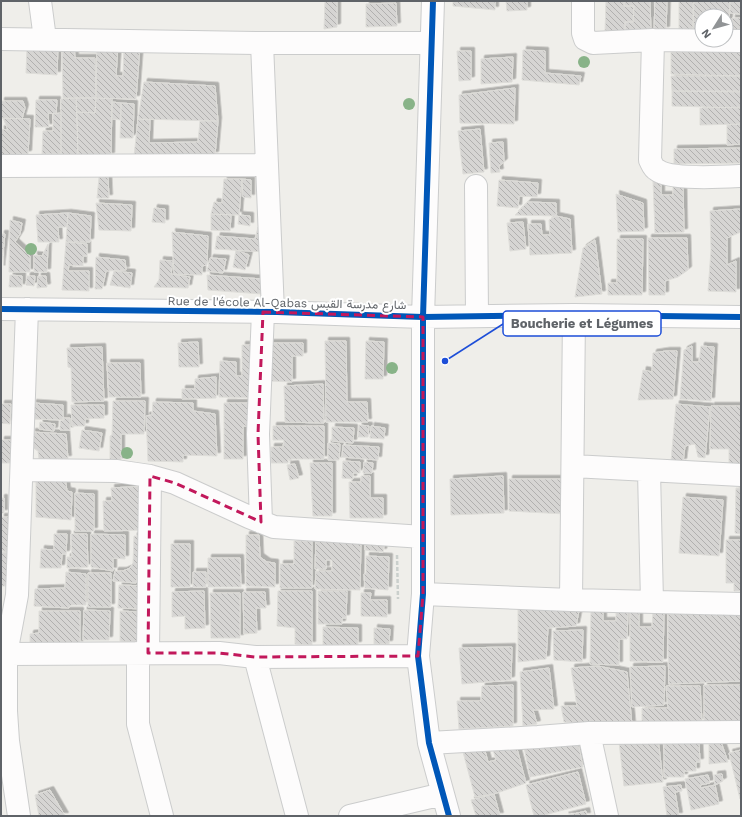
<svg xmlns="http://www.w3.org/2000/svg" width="742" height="817" font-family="'Work Sans',Vazirmatn,sans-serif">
<defs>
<pattern id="building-back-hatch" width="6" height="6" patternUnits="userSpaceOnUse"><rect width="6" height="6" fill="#d6d5d3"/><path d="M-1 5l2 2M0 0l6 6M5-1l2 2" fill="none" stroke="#b1b0af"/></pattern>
<filter id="shadow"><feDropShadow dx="3.5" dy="-3.5" stdDeviation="0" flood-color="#0004"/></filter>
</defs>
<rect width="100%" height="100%" fill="#efeeea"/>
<!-- building -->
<path fill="url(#building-back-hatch)" stroke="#deddd9" filter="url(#shadow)" d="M325,1H337V27L324,29Z
M453,1H495V10L453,6Z
M506,1H527V10L507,11Z
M606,1H624V6H634L633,22H625V31H605Z
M624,1H650L651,32L625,31V22H633L634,6H624Z
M655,1H667L666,30H654Z
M679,1H693V34H679Z
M694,1H730L728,34H726V16H702V32H693Z
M730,1H741V14L730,13Z
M396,3L397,26L366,27V4Z
M732,18H741V34H732Z
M58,45L57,75L26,73L27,46Z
M62,45H74L75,58H95L96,98H63Z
M97,45L118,46L116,76H123L124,46H140L136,99L96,98Z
M523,50L545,51V73L581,76L579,85L522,80Z
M457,51H471V80L459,81Z
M741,51V76L671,74V52Z
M513,57L512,82L481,84V59Z
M671,76H741V91H672Z
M144,82L215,86L218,121L138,119Z
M515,88L514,124L460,123L459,95Z
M672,91L741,92V108L672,106Z
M76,98H96L95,113L77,112Z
M76,98L78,156L61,154V99Z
M96,98L112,99L111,156H78L77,112L95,113Z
M36,100H57L56,114L48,113L49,127H35Z
M1,101H23L25,108L22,119L1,118Z
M112,102L121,103V120L112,119Z
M121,103L134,104L133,138H120Z
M741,107V124L700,125V108Z
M61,113V154H42L43,131H53V114Z
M3,118L30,119L28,154L1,155V129L8,130Z
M138,119L150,120L149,143L198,142L200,121H218L215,155L134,156Z
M741,124V144L727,145V125Z
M480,129L484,172L463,174L458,131Z
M503,142L504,162L499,166L500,172L491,173L489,143Z
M741,148V163L674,164V149Z
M99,177H108L109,198H97Z
M224,179H242L239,215L211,214L214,202L222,203Z
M242,179L251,180V198L243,197Z
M499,180L538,183L537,197L519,196L518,208L497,206Z
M653,181H661V195H673V183H683L684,232L655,233Z
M616,194L643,203L644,231L618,232Z
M528,202L556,203V216L515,215Z
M96,203L132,205L131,231L99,230Z
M154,208L165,209V223L152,222Z
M741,209V232L727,238V265L736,261V292L708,291L711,250L710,211Z
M68,213L91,216L90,242H66Z
M68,213L67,227H58L59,242H38L36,215Z
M211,214L231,215L230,231L211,230Z
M239,215L250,216V226L238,224Z
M556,216L570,219L572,253L530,255L528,224H541L542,235H550L549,220Z
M10,220L22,223L20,234L15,242L30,256V272H9Z
M523,222L526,249L510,251L507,223Z
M258,227L265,252L215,249L217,236L255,239Z
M172,232L208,236L207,265L202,266V275L174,274Z
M1,234H5L1,269Z
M648,238H687L688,270L678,277L665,281V295H649Z
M617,239H643L642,295H608V283H617Z
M595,240L602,294L575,297L583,248Z
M66,242L87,244V256H83V266L69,265L68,271H89V291L62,290Z
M48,244L47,272H34V255L42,256Z
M236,250L249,255L245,270L233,267Z
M96,257L125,260L126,270L106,271L102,289H95Z
M210,258L226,259L223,273L207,271Z
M160,260L173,261L171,274L190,277L188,288L154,287L159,280Z
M114,271L132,273L130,288L110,285Z
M10,275L22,276V287H9Z
M207,275L262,279L261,294L208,290Z
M27,276H35L34,286L26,285Z
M38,276H46L47,287L37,288Z
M325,341H346L347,402H367L368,422H326Z
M366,341L384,342L383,379H365Z
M198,342L199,367H179L178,343Z
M270,343H303V356H292V382L270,381Z
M242,345H256L255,398L219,397L220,361L236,362V376H242Z
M692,346V362H699L701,346L714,347L711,401L680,399L684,350Z
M102,347L104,401L72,402L71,368L68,367L67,348Z
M666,351H677L673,399L638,400L643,370L652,372L653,353Z
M107,363H140L141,397H109Z
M216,377V398L182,399V389H195V379Z
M323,384L324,423L285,422L284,386Z
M113,401H145L144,434H121V461H110V436L112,435Z
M153,402L193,403V411L215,414L217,456L183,455V462L148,461L146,416L152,415Z
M33,403L63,405V420L33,419Z
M224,403H256V426H243V459H224Z
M1,404H11L10,424L1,423Z
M676,404L710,407L705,458L698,457L695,444L685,446L683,462L671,461Z
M71,405H104V418L85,419V426H72Z
M711,406H741V464H729V449H710Z
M64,418H70V430H60V421L64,420Z
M40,422L55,424L54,431L39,429Z
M359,425L369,426L368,437H358Z
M273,426H324V459H288V463H271V447H283L284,440H273Z
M371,426L385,428L384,439L370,438Z
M332,427L354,428L353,443L332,441Z
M82,430L102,433L99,451L79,448Z
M32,432L66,434L68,459H39L38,451L32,447Z
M1,440H18L13,463H1Z
M328,443L340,444L339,460H328Z
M343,445L379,447L378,460L342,457Z
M343,461L360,462V473H353V479L342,478Z
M364,462L373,463L372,473H363Z
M310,463H332V516H313Z
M295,464L299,478L290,480L287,465Z
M361,476H370V498H383V518H350L349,482H361Z
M503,476L504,513L451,515L450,479Z
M36,477H65L67,491L72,492L71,520L36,517Z
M509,479H566L565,514L509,511Z
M146,486L143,530L104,531L103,501H112L111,488Z
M736,488H741V534L735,533Z
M75,493L94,494V531H75Z
M683,497L723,500L719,556L679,553Z
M1,498H4V513H1Z
M1,517H14V551H1Z
M54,534H67L66,554H62L61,568H40L41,549L54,550Z
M71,534H87L88,567L67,568V557H72Z
M91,534L125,535V559L113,558V571L91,567Z
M246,535H259L260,557L267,562L275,563V587L246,586Z
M134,536L147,537L146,575H138L136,583L113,581L115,571H123L130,568L133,563Z
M316,538L361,539L360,590L315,589L316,571H332V560H326V569H315Z
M366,538L385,539L383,552L365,550Z
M726,540H741V591H734V583H726Z
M294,541H312V588H280V564H294Z
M171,544H190V587H171Z
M1,552L15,553V586H1Z
M366,556L389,557L388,590L365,588L364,574L366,573Z
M208,558H240L241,587H208Z
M66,572L86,574V605H71L69,608L34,606L35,589L65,588Z
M193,572H206V587H193Z
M88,573H111V607H88Z
M119,585L146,586L145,609L118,608Z
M204,591L205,628L185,629V616L172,617V592Z
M278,591H312V645L295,644V628L277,626Z
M318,591H347L346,618H342V624H318Z
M243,592H265L266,608H256L257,633L244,634Z
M210,593H240V638H211Z
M361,593H371L370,600H387V617L361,616Z
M518,609L579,611L576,626L548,628L546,659L518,662Z
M639,609V627H652L653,611H664L663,662L630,661V612Z
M84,610L110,611L109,640H83Z
M39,611H80V644H30V634L39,633Z
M120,611L139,612V642L120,641Z
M591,611H603V621H616V611H628L627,639H619V665L590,664Z
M741,611V681L669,684L668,651V614Z
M323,627L358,628V645H323Z
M374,628L390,629L389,644H374Z
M583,630L582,662L554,660L553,631Z
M512,647L511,680L462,684L459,648Z
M598,666L627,672L632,725L564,722L561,706H577L571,668Z
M665,666L664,705L632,707L630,667Z
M549,668L554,709L533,710L537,724L523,726L520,672Z
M513,685V726L459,729L457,701H481L482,686Z
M704,685H741V721L704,722Z
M666,686H700L702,722L642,723V708H668Z
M577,737L583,767L530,777L524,747Z
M658,738L663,782L624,786L619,742Z
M515,741L526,783L494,794L475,797L463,752L484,747L488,762L496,760L492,746Z
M721,742L728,762L709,764V743Z
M699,743L700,762H696V771H684V777H664V744Z
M741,750V798L740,799L729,753Z
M578,772L586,804L541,816H534L526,785Z
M722,774L723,781L715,785L714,775Z
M708,775L710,783L700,785L701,788L715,785L719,804L691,810L685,779Z
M681,785L682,791L675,792L679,816H667L663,787Z
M50,790L65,816H39L35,795Z
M494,794L500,816H476L471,800Z
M586,811L587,816H565Z"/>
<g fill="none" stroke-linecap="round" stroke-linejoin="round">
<!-- minor casing -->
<g stroke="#cbcccc" stroke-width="24">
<path id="minor" d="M40,1L45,39
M433,1L423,317V594L418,656L429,743L449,816
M583,1V33L585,39L593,43L653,40L741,41
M1,39L262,43H431
M653,40L650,160C652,164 653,168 657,170C671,180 722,177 741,176
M262,43L273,312
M1,166L267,165
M476,186L477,316
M1,309L277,312L423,317L574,315L741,317
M573,466L741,475
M22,470L116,471L150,476L175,483L249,517L274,527L423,537
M649,471L652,602
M261,522L258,434L263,312
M423,594L571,600L741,604
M571,600L574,315
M138,653V724L162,816
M148,653L150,476
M6,654L219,653L255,657L418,656
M255,657L297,816
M589,733L607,816
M429,743L538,737L589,733L741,732
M19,816L8,741L6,711V654L17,595L27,309
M350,816L443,794"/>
</g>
<!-- path -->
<path stroke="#cacfcc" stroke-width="2.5" stroke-dasharray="4 2" stroke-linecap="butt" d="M397,555L398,599"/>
<!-- minor -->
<use href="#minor" stroke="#fdfcfc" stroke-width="22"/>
<!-- cycleway casing -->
<g stroke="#fff" stroke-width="8">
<path id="cycleway" d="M433,1L423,317V594L418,656L429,743L449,816
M1,309L277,312L423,317L574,315L741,317"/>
</g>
<!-- cycleway -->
<use href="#cycleway" stroke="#0057b8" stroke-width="6"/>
</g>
<!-- trees -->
<g fill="#88b388">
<circle cx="584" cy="62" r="6"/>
<circle cx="409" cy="104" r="6"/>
<circle cx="31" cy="249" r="6"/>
<circle cx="392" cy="368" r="6"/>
<circle cx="127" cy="453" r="6"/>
</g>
<!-- marked area -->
<path fill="none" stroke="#c2185b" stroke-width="3" stroke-dasharray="8 5" stroke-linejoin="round" d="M263,312L423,317V594L418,656L255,657L219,653H148L150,476L175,483L261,522L258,434Z"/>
<g text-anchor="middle" stroke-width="4" stroke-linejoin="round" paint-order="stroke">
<!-- street labels -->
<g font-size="12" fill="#5f6368" stroke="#fff">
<text transform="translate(287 303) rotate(1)" y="4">Rue de l'école Al-Qabas شارع مدرسة القبس</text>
</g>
</g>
<!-- callouts -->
<path fill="none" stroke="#1d4ed8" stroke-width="1.5" d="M445 361L503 324"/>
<circle fill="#1d4ed8" stroke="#fff" stroke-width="1.5" cx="445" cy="361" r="4"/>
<rect fill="#fff" stroke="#1d4ed8" stroke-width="1.5" x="503" y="311" width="158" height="25" rx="4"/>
<g font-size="13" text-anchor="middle" font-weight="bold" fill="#5f6368">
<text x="582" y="328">Boucherie et Légumes</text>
</g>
<!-- border -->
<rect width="742" height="817" fill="none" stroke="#5f6368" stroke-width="4"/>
<!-- north arrow -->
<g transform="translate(714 28) rotate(233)"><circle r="19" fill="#ffffff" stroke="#bfc1c3"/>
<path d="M0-3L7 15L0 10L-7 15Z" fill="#919496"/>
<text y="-6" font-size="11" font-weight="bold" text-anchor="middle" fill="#5f6368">N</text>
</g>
</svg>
